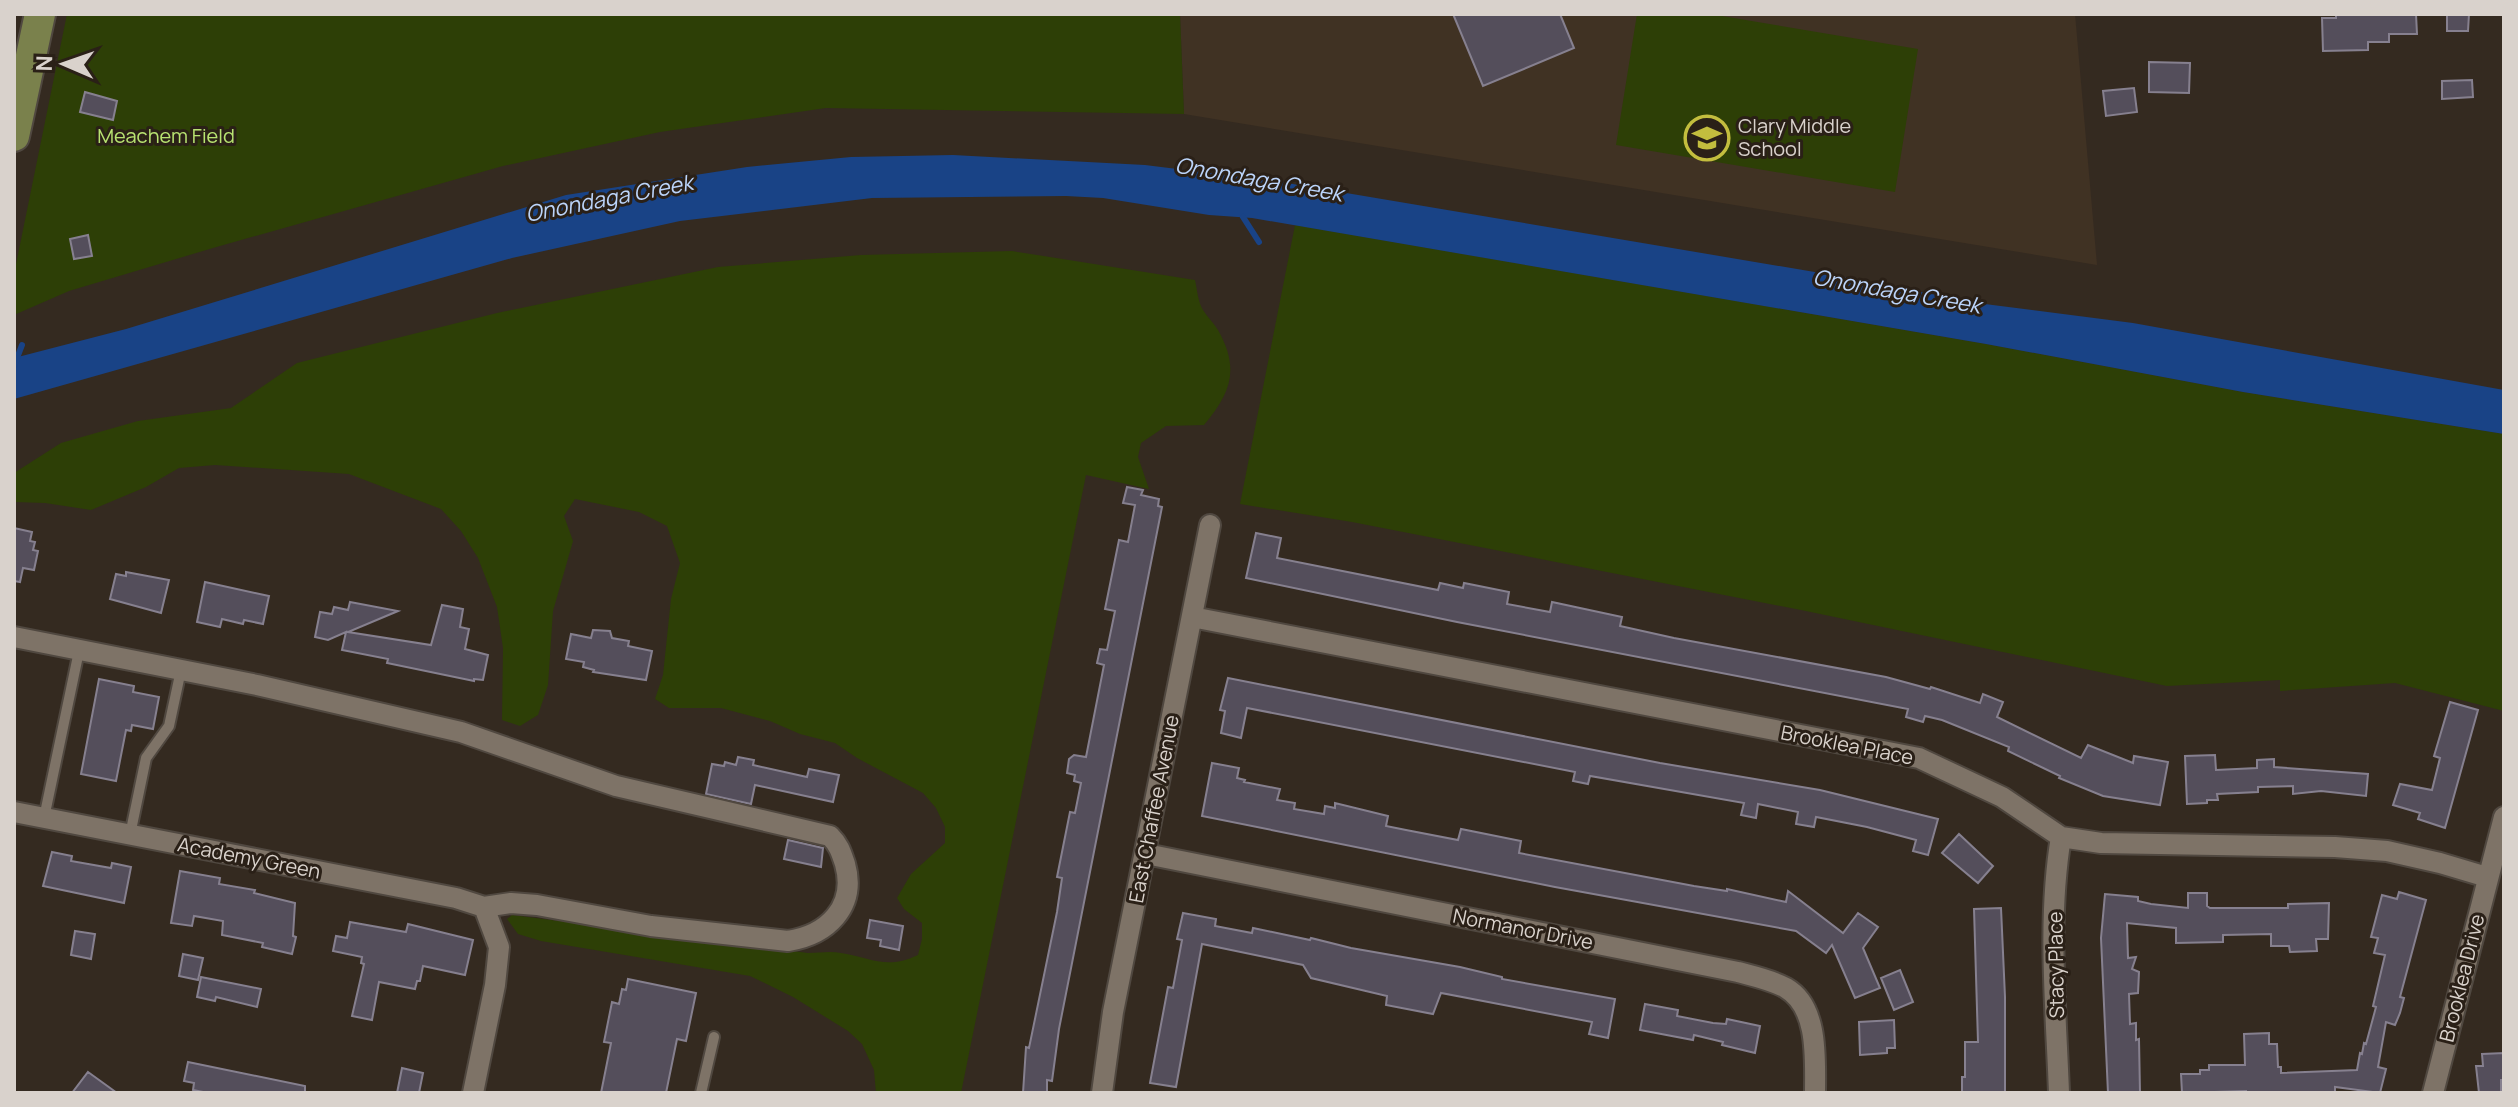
<svg xmlns="http://www.w3.org/2000/svg" width="2518" height="1107" font-family="Manrope,sans-serif">
<rect width="100%" height="100%" fill="#342a20"/>
<!-- built -->
<path fill="#403223" d="M1180,14H2075L2097,265L1184,114Z"/>
<!-- green -->
<path fill="#2d3f06" d="M67,14H1180L1184,114L826,108L660,132L503,166L213,248L69,291L14,315V274Z
M1637,14H1710L1918,49L1895,192L1616,145Z
M1295,225L1986,344L2243,392L2504,434V711L2395,683L2280,691V680L2167,686L1801,610L1352,522L1240,504Z
M1012,251L1195,280C1197,289 1198,302 1203,310C1207,317 1214,323 1218,330C1240,369 1231,393 1204,425L1166,426L1141,443L1138,457L1149,489L1086,475L961,1093H876L874,1070L862,1044L848,1031L793,997L750,976L541,941L518,934L507,919L512,915L808,953C819,953 831,951 841,953C872,958 886,970 918,955L922,939V923L904,909L897,898L911,874L945,843V827L936,808L923,793L857,758L835,743L800,734L770,721L721,708H669L655,699L663,675L671,599L680,563L667,526L639,512L575,499L564,516L573,541L553,611L548,685L538,715L520,726L502,720L503,648L497,607L478,558L461,531L441,509L349,474L215,465L179,468L146,487L91,510L45,503L14,502V473L61,443L138,421L231,408L297,363L497,313L718,267L861,255Z"/>
<!-- water -->
<path fill="#194386" d="M953,155L1145,165L1275,181L1850,278L1977,303L2133,323L2504,390V434L2243,392L1986,344L1252,218L1209,215L1103,198L1066,196L872,198L680,221L512,258L14,399V358L126,329L566,195L747,167L851,157Z"/>
<g fill="none" stroke-linecap="round" stroke-linejoin="round">
<!-- stream -->
<path stroke="#194386" stroke-width="6" d="M1243,217L1259,242
M14,366L22,345"/>
</g>
<!-- building -->
<path fill="#544e5b" stroke="#86808f" stroke-width="2" d="M1453,14H1560L1574,48L1483,86Z
M2336,14H2416L2417,34H2389V42H2368V50L2323,51L2322,18H2336Z
M2447,14H2469L2468,31H2447Z
M2149,62L2190,63L2189,93L2149,92Z
M2472,80L2473,97L2442,99V81Z
M2134,88L2137,112L2106,116L2103,91Z
M85,92L117,101L113,120L80,112Z
M88,235L92,256L74,259L70,239Z
M1127,487L1143,490L1141,495L1159,499L1158,506L1162,507L1059,1029L1052,1081L1047,1080V1093H1023L1026,1047L1029,1048L1057,912L1062,878L1057,877L1070,812L1075,813L1081,783L1074,781L1075,775L1067,773L1069,759L1074,755L1086,757L1104,665L1097,663L1100,649L1107,650L1115,611L1105,609L1119,540L1128,542L1135,505L1123,503Z
M14,528L32,532L30,541L35,542L33,550L38,551L34,570L23,568L20,582L14,581Z
M1256,533L1281,538L1277,558L1438,590L1440,583L1463,588L1464,583L1509,592L1507,604L1550,612L1552,602L1622,617L1620,626L1674,638L1886,677L1930,689L1931,687L1980,703L1983,694L2003,702L1997,717L2081,758L2088,745L2133,763L2134,756L2168,762L2160,805L2103,796L2059,778L2060,776L2008,751L2009,747L1942,720L1925,716L1923,722L1906,717L1908,709L1457,622L1246,578Z
M126,572L169,580L161,613L110,599L116,574L126,576Z
M205,582L269,596L263,624L244,620L243,624L222,619L220,627L197,622Z
M350,602L398,611L348,632L431,645L442,605L463,609L460,627L469,629L465,649L488,655L483,680L474,679V681L387,663L388,659L342,650L346,632L328,640L315,637L320,612L332,614L334,607L348,610Z
M593,630L610,631L612,638L629,641L628,646L652,651L646,680L593,672L594,670L583,667L584,662L566,659L571,634L591,638Z
M1228,678L1660,763L1820,790L1938,819L1928,855L1913,851L1916,840L1867,827L1816,817L1814,827L1796,824L1798,812L1758,804L1756,818L1741,815L1744,803L1590,776L1588,784L1573,781L1575,772L1247,708L1241,738L1221,733L1225,711L1220,710Z
M99,679L134,686L133,692L159,697L153,729L132,725L131,731L126,730L116,781L81,774Z
M2450,702L2478,710L2445,828L2418,819L2420,813L2393,805L2400,784L2432,790L2440,758L2434,756Z
M2215,755L2216,770L2257,768V760L2274,759V767L2368,774L2366,796L2321,791L2293,794V786L2258,787V792L2217,794L2218,800H2207V803L2187,804L2185,756Z
M738,757L754,760L753,765L807,777L809,769L839,775L833,802L755,785L751,804L706,794L712,764L724,766L725,762L736,765Z
M1212,763L1239,768L1237,778L1245,780L1244,782L1280,789L1277,800L1295,803L1294,809L1324,814L1325,806L1335,808V803L1388,816L1386,826L1406,830L1458,840L1461,829L1521,841L1519,853L1694,886L1727,891V889L1786,902L1788,891L1843,933L1858,913L1878,927L1863,948L1880,988L1855,998L1832,945L1826,953L1796,931L1555,887L1202,816Z
M1959,834L1993,866L1978,883L1942,853Z
M788,840L823,848L821,867L784,859Z
M52,852L72,856L71,861L111,868L112,863L131,867L124,903L43,886Z
M180,871L220,878L219,884L255,890L254,893L295,903L293,936L296,937L292,954L262,947L263,943L222,935L223,921L194,916L192,926L171,923Z
M2399,892L2426,900L2400,997L2404,998L2400,1013L2395,1025L2386,1022L2378,1067L2386,1069L2380,1093L2335,1087V1093H2246V1091L2182,1093L2181,1074H2200V1070H2209V1065H2245L2244,1034L2269,1033V1044H2277L2278,1067H2281V1073L2357,1070L2360,1053L2362,1054L2364,1043L2366,1044L2376,1007L2373,1006L2385,955L2374,953L2378,938L2371,937L2382,895L2397,899Z
M2188,893H2207V906L2210,908H2288V904L2329,903L2328,939H2316L2317,951L2290,952L2289,946H2271V934L2223,935V942L2176,943V928L2127,923L2128,958L2136,957L2132,969L2139,972L2138,993L2129,994L2130,1024L2136,1023V1040L2139,1039L2140,1093H2108L2101,938L2105,894L2138,897V901L2151,904L2188,908Z
M2001,908L2005,997V1093H1962V1077H1965V1042H1978L1974,909Z
M1183,913L1216,919L1215,926L1252,933L1253,928L1310,940L1311,938L1351,948L1460,967L1502,977V979L1615,999L1608,1038L1589,1034L1592,1022L1441,993L1433,1014L1386,1005L1387,996L1311,978L1303,965L1202,944L1176,1087L1150,1083L1168,987L1173,988L1182,940L1177,939Z
M870,920L903,926L899,950L880,946L881,940L867,938Z
M350,922L406,932L408,924L473,940L465,975L423,966L420,981H417L415,989L379,982L372,1020L352,1016L364,964L361,963L362,957L333,951L336,936L347,938Z
M75,931L95,934L91,959L71,955Z
M183,954L203,958L198,980L179,976Z
M1900,970L1913,1002L1894,1010L1881,978Z
M201,977L261,989L257,1007L216,997L215,1001L197,997Z
M628,979L696,993L686,1041L677,1039L666,1093H601L611,1043L604,1042L612,1002L619,1004L622,989L626,990Z
M1645,1004L1678,1010L1677,1016L1713,1023L1726,1024L1727,1019L1760,1026L1755,1053L1722,1045L1723,1042L1694,1035L1693,1040L1640,1030Z
M1894,1020L1895,1048H1887V1053L1860,1055L1859,1022Z
M2504,1053V1080H2501V1093H2479L2476,1066H2483L2482,1054Z
M188,1062L305,1086V1093H208L193,1090L194,1083L184,1081Z
M402,1068L423,1073L419,1093H397Z
M88,1072L117,1093H72Z"/>
<g fill="none" stroke-linecap="round" stroke-linejoin="round">
<!-- lane casing -->
<g stroke="#504840" stroke-width="14">
<path id="lane" d="M44,818L79,651
M130,835L146,758L169,726L181,670
M701,1093L714,1037"/>
</g>
<!-- street casing -->
<g stroke="#504840" stroke-width="24">
<path id="street" d="M1192,617L1919,758L2002,797L2061,837L2101,843L2335,847L2387,851L2440,863L2487,877
M14,637L257,685L461,732L616,786L830,836C839,845 841,852 845,864C857,907 827,935 788,941L651,926L537,905L511,903L484,907L456,898L14,812
M1146,854L1738,972C1753,976 1772,980 1786,988C1819,1007 1815,1060 1815,1093
M473,1093L495,985L499,947L484,907
M1102,1093L1113,1012L1210,525
M2059,1093C2056,1009 2047,921 2061,837
M2433,1093L2504,817"/>
</g>
<!-- primary casing -->
<g stroke="#504840" stroke-width="34">
<path id="primary" d="M14,136L40,14"/>
</g>
<!-- lane -->
<use href="#lane" stroke="#7e7367" stroke-width="10"/>
<!-- street -->
<use href="#street" stroke="#7e7367" stroke-width="20"/>
<!-- primary -->
<use href="#primary" stroke="#7a814c" stroke-width="30"/>
</g>
<!-- icons -->
<defs>
<g id="school-ring" transform="scale(2.3)"><circle r="9.5" fill="#2a2017" stroke="#c3bd3e" stroke-width="1.5"/><path d="M0-5L7-2L0 1L-7-2ZM-4 1L0 2.5L4 1V4Q0 6-4 4Z" fill="#c3bd3e"/></g>
</defs>
<g fill-rule="evenodd">
<use href="#school-ring" x="1707" y="138"/>
</g>
<g text-anchor="middle" stroke-width="6" stroke-linejoin="round" paint-order="stroke">
<!-- poi labels -->
<g font-size="20" fill="#d9d2cc" stroke="#2a2017" text-anchor="start">
<text x="1738" y="133">Clary Middle<tspan x="1738" dy="23">School</tspan></text>
</g>
<!-- park labels -->
<g font-size="20" fill="#b8e371" stroke="#2a2017">
<text x="166" y="143">Meachem Field</text>
</g>
<!-- street labels -->
<g font-size="20" fill="#d9d2cc" stroke="#2a2017">
<text transform="translate(1847 745) rotate(11)" y="7">Brooklea Place</text>
<text transform="translate(1154 809) rotate(-79)" y="7">East Chaffee Avenue</text>
<text transform="translate(249 858) rotate(11)" y="7">Academy Green</text>
<text transform="translate(1523 929) rotate(11)" y="7">Normanor Drive</text>
<text transform="translate(2056 965) rotate(-91)" y="7">Stacy Place</text>
<text transform="translate(2462 978) rotate(-76)" y="7">Brooklea Drive</text>
</g>
<!-- water labels -->
<g font-size="22" font-style="italic" fill="#bbd4fa" stroke="#2a2017">
<text transform="translate(1259 179) rotate(10)" y="8">Onondaga Creek</text>
<text transform="translate(609 198) rotate(-11)" y="8">Onondaga Creek</text>
<text transform="translate(1897 291) rotate(10)" y="8">Onondaga Creek</text>
</g>
</g>
<!-- border -->
<rect width="2518" height="1107" fill="none" stroke="#d9d2cc" stroke-width="32"/>
<!-- north arrow -->
<g transform="translate(64 64) rotate(272)" stroke="#2a2017" stroke-width="6" paint-order="stroke">
<path d="M0-6L14 30L0 20L-14 30Z" fill="#d9d2cc"/>
<text y="-12" font-size="22" font-weight="bold" text-anchor="middle" fill="#d9d2cc">N</text>
</g>
</svg>
